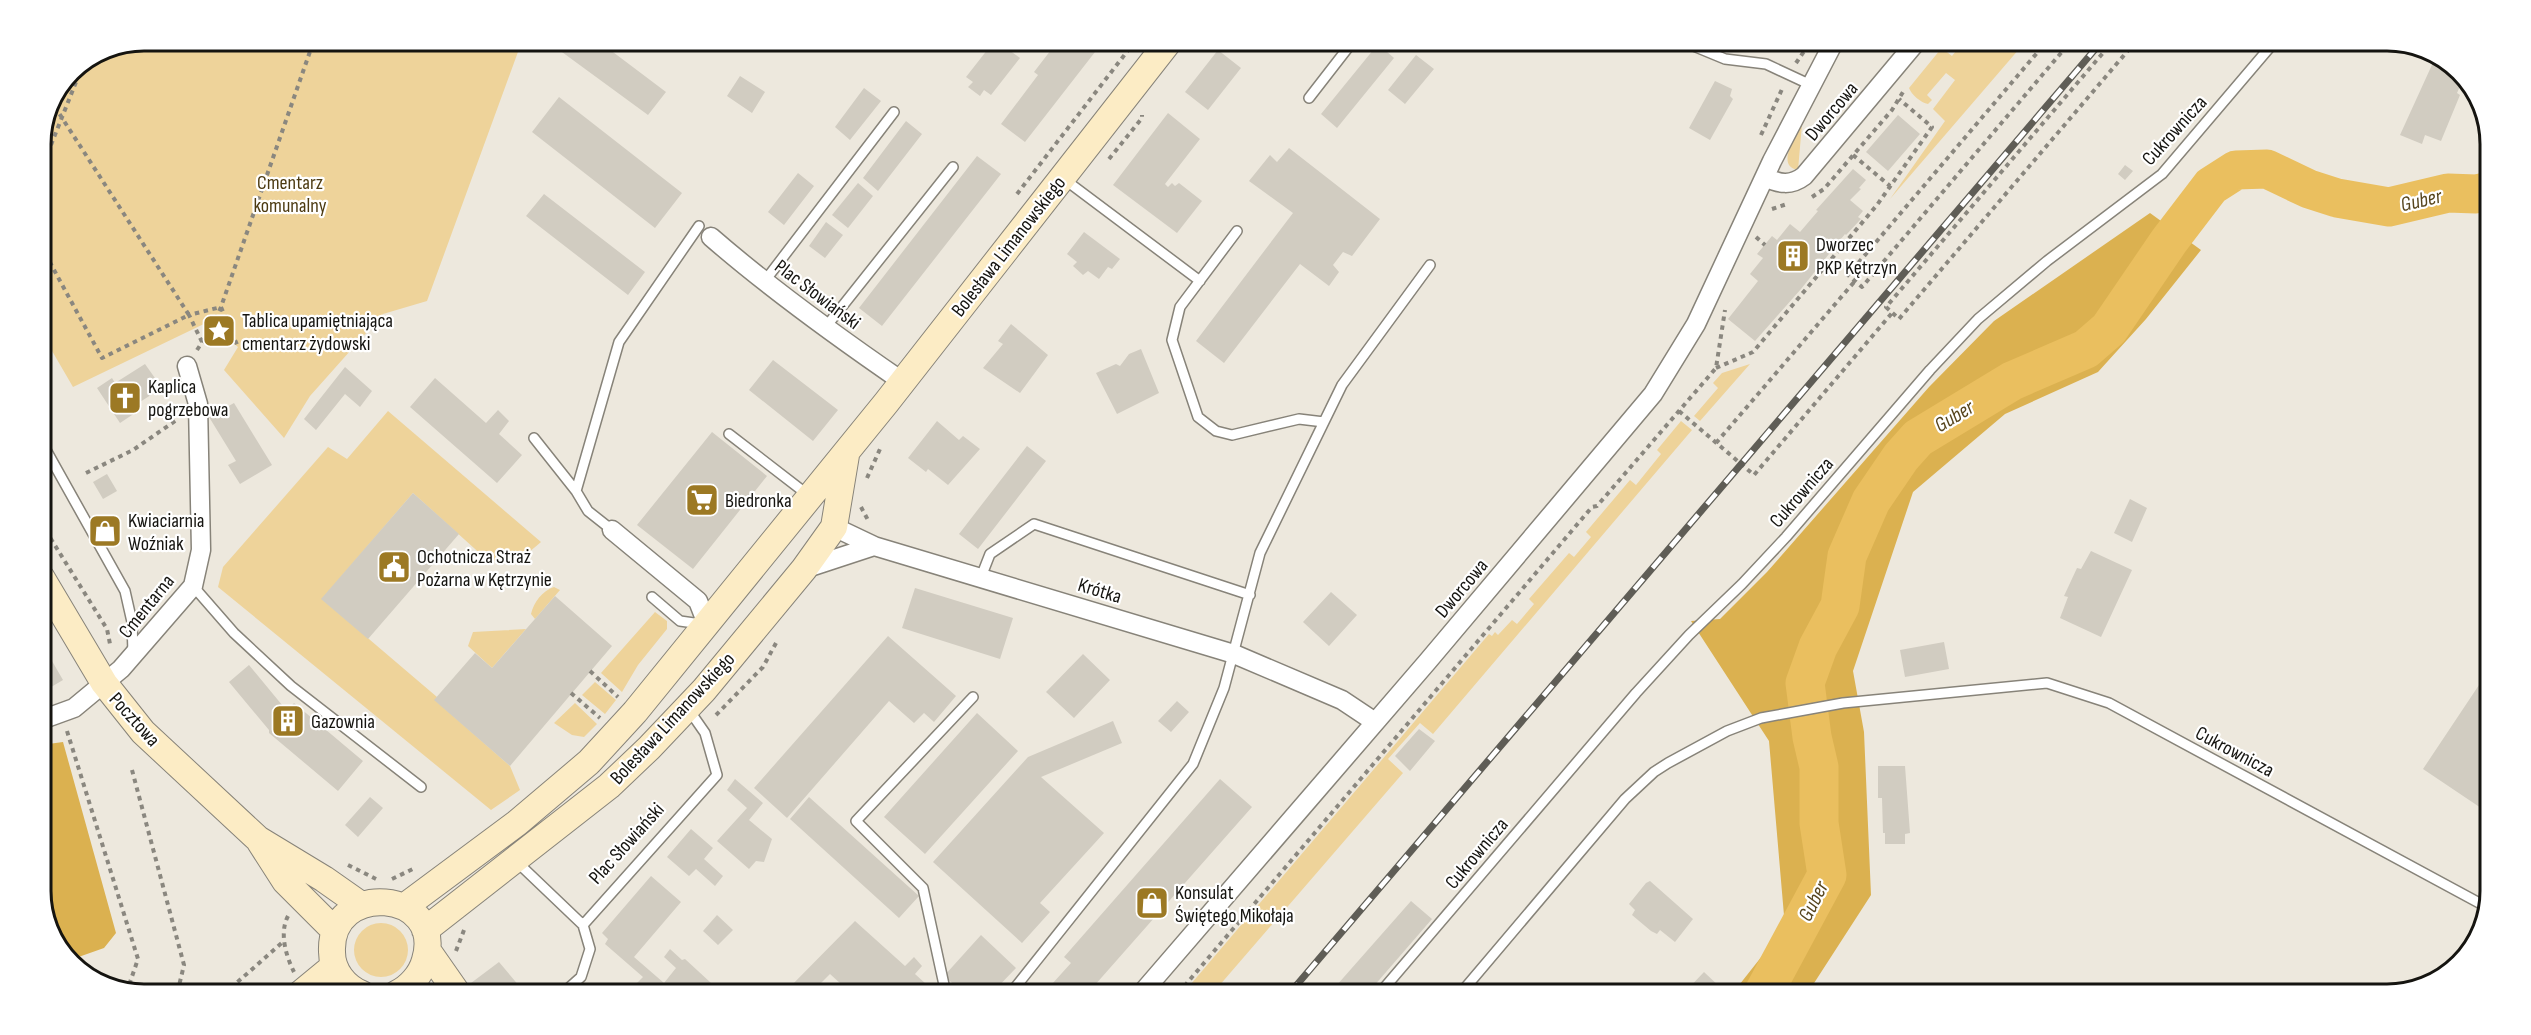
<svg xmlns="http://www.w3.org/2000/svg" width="2531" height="1035" font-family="'Sofia Sans Condensed',sans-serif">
<rect width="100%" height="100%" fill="#ede8dd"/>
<!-- green -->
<path fill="#eed39a" d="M144,41H522L427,301L383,314L310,396L284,438L224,370L238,347L208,322L73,387L41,332V138L71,71L105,48Z
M1964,41H2026L1890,199L1945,121L1933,109L1955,80L1946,73L1927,95L1932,100L1928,104C1921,103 1911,94 1909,88L1940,50L1943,49L1952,56Z
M1802,124L1798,170C1775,166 1796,136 1802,124Z
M1750,364L1700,421L1694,416L1718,388L1713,383L1722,373Z
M388,411L541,542C521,559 511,567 485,558L413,493L322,599L437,697L435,700L510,766L520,790L491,810L218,587L223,567L328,447L347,459Z
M1681,421L1692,430L1433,734L1420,723L1388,759L1403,773L1212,994H1188L1194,988L1191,984L1489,634L1492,636L1495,632L1498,635L1512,620L1517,624L1534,604L1529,599L1569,553L1574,557L1591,537L1586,532L1630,480L1636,485L1661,454L1657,450Z
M554,587L560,590L535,619L531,614C534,602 542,591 554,587Z
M655,612L667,621V629L638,665L622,692L601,673Z
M526,629L492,668L468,646L473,632Z
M595,682L616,700L605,714L582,695Z
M575,703L597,724L584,737L572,735L554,723Z
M354 950a27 27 0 1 1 54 0a27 27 0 1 1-54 0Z"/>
<!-- forest -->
<path fill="#dbb150" d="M2150,213L2201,250L2146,319L2098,372L2005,414L1913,492L1853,671L1864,732L1871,895L1807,994H1732L1785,927L1769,741L1691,621L1720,619L1767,572L1929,387L1994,321Z
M63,742L116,933L104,948L70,960L62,954L41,898V745Z"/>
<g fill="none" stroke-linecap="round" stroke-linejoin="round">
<!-- river -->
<path stroke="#eabf5f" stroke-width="39" d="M1763,994L1827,875L1819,823V767L1812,737L1805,683L1818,647L1840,606L1847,556L1871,501L1901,457L1918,438L2012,381L2086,349L2109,329L2169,241L2211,186L2236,170L2267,169L2309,189L2337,198L2389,207L2448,193L2476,194L2490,191"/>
</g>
<!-- building -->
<path fill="#d1ccc1" d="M554,40H597L666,92L648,115L551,44Z
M995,40L1020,58L991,95L984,90L980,96L968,87L973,82L966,77Z
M1047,40H1081L1095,52L1025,142L1001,124L1038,75L1034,72L1054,46Z
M1378,44L1394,58L1337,128L1321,114Z
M1218,50L1241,68L1208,110L1185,92Z
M1416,55L1434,69L1405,104L1388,90Z
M2436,56L2464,77L2457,93L2460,95L2441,141L2425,135L2422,144L2400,135Z
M740,76L765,92L752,113L727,96Z
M1715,81L1732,89L1730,96L1733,99L1710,140L1689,128Z
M864,88L881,101L850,140L835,127Z
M559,97L682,193L655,228L532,132Z
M1168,113L1200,139L1165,184L1168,187L1172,183L1175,186L1179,183L1202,201L1177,233L1113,185Z
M1898,115L1920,134L1888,171L1866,152Z
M906,121L922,134L878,191L863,178Z
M1289,148L1380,219L1352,256L1343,252L1333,265L1339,272L1329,286L1300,264L1224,363L1196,341L1293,213L1249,181L1270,155L1277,162Z
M977,156L1001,174L882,326L859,308Z
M2125,165L2133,171L2125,180L2118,174Z
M1853,169L1866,180L1859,188L1861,189L1850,200L1863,211L1858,217L1861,219L1846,235L1845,234L1801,289L1755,341L1728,319L1758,281L1750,274L1763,258L1757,254L1772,236L1777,240L1790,224L1800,232L1818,211L1816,210Z
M798,173L814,186L784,225L768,212Z
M858,183L873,196L848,228L832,215Z
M544,194L645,272L628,295L526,216Z
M826,222L843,235L825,258L809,246Z
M1084,232L1120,259L1112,269L1108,267L1099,279L1088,271L1083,275L1073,266L1077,262L1067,254Z
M1011,324L1048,355L1020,393L983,368L1003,344L998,341Z
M1141,349L1159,393L1117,414L1096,373L1116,364L1120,366L1129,354Z
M773,360L838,410L813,441L749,390Z
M145,364L162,388L132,407L135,413L120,423L97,388L112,378L115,383Z
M345,367L372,391L360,407L345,394L316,430L304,419Z
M435,378L486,423L498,410L509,421L499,434L522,455L497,483L410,407Z
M234,403L272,465L240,484L228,465L236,461L209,417Z
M937,421L959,440L963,436L980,449L948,485L928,469L926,472L908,458Z
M712,432L767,476L693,569L637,525Z
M1027,446L1046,461L978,549L959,534Z
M107,474L117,491L103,499L93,482Z
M413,493L459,534L368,639L321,599Z
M2130,499L2147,508L2132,542L2114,533Z
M2091,551L2132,570L2101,637L2060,618L2068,597L2064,596L2077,568L2081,569Z
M915,588L1013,618L1000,659L902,628Z
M1331,592L1357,615L1329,646L1303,622Z
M555,596L612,646L510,766L434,700L475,653L492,668Z
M888,636L956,696L934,722L924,713L914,723L889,701L787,818L754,788Z
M41,642L63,680L41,693Z
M1944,642L1949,669L1905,677L1900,650Z
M1083,654L1110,680L1074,718L1046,692Z
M249,665L287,711L294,703L363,761L338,791L269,733V730L229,682Z
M2485,676L2484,804L2481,808L2423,769Z
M1177,701L1189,712L1171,732L1158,721Z
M977,713L1018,751L925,854L884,817Z
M1113,721L1122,743L1041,777L1104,833L1040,903L1050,912L1022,943L933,862L1028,757Z
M1419,729L1435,741L1410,771L1395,756Z
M1878,766H1905L1910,833L1905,834V844H1885V833H1883L1882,798H1878Z
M735,779L763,803L749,820L772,839L764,862L756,861L749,869L717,841L747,808L727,790Z
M1220,779L1252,807L1087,994H1043L1071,963L1064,957Z
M370,797L383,808L358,837L345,825Z
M809,797L919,896L899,918L790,819Z
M691,829L713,848L704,859L723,876L715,886L696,869L689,876L667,857Z
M651,876L681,902L634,957L664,983L676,968L664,957L670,949L682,960L685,959L723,994L627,993L643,977L605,944L608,939L602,933Z
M1650,881L1693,919L1675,942L1660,930L1657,934L1651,931L1632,915L1635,910L1629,904L1646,883Z
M1411,901L1432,919L1367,994H1329Z
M717,915L733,930L718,945L703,931Z
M855,921L905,966L914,957L922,966L915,974L937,994H852L830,974L810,994H783Z
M981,935L1016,968L991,994H965L944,976Z
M499,962L526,994H479L471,983Z
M87,966L93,970L121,990L105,987L84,971Z
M1704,972L1721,988L1715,994H1683Z"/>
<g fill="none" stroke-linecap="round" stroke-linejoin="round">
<!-- lane casing -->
<g stroke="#878379" stroke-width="12">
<path id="lane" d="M1679,40L1725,59L1766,64L1811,85
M1309,98L1354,40
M1064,179L1200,281
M1237,231L1180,307L1172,340L1198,417L1216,431L1232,435L1299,419L1324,422
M764,282L894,112
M825,328L953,167
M729,434L808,495
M534,438L576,491L588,511L612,530
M41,441L125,591L132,622L133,653
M576,491L619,342L699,226
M981,577L990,554L1034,524L1250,595
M193,586L234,633L291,686L421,787
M652,597L680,621L701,624
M517,862L583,925L717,775L705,733L689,710
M562,994L581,977L590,949L583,925
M946,994L923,888L856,821L973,697
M1010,994L1193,764L1224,688L1260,553L1342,385L1430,265
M1379,994L1636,693L1689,635L1742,584L1786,537L1930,370L1978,319L2047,261L2162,174L2276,40
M1460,994L1625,799L1654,772L1668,763L1727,731L1761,718L1843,703L2047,683L2109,703L2483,905"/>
</g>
<!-- street casing -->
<g stroke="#878379" stroke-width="21">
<path id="street" d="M1765,177C1779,184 1791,186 1804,176L1918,40
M711,237C772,290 836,336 903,382
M834,527L874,546L1234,654L1342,700L1375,722
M612,530L698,601L707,624
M804,569L874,546
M41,720L74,708L121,669L193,586L201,550L198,404L187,366
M1141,994L1428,661L1653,394L1696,324L1772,161L1835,40"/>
</g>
<!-- secondary casing -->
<g stroke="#878379" stroke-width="28">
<path id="secondary" d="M41,577L104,683L143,732L258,839L324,879L361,905
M260,842L285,881L335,931
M404,907L517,823L589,762L635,712L886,403L1170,40
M425,930L609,786L649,748L704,690L804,569L834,527L846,455
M428,951L458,994
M300,994L334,966
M362,994C345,987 332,971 332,952C329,880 446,889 425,960C421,975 409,988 396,994"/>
</g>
<!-- path -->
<path stroke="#8a877f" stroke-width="4" stroke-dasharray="4.5 4.5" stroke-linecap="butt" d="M2048,40L1848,275L1862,287L2072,40
M2114,40L1886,307L1899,319L2137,40
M1937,48L1942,40
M1796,63L1809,44
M1761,135L1783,87
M1853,155L1890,186
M1109,159L1142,118V115
M41,170L84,62
M1017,194L1136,40
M1812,197L1824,189L1892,110L1903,92
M1772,209L1787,204
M1756,237L1765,245
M41,246L102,358L189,315L55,107
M202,342L189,315L221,307L238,347
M197,350L213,326L221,307L314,40
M1716,368L1753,352L1877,205L1932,127L1899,99
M1679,411L1754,475L1892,313
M1716,443L1855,281
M86,473L133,450L178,419
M867,478L880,449
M861,507L869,522
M41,523L107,629L110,644
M41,546L47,555
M590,671L618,697
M571,693L600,718
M716,715L763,667L776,643
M67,731L138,959L127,991
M132,770L184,965L177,994
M348,865L376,879
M392,879L415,868
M288,916C279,933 286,956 294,972
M456,951L464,930
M224,994L284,941
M1180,994L1187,983L1592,507L1597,506L1716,368L1725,310"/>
<!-- lane -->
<use href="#lane" stroke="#fff" stroke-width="9"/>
<!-- street -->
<use href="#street" stroke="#fff" stroke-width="18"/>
<!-- secondary -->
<use href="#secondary" stroke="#fcecc5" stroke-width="26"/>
<!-- rail casing -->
<g stroke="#5f5d56" stroke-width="7">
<path id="rail" d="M1289,994L2103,40"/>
</g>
<!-- rail -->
<use href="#rail" stroke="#fff" stroke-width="4.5" stroke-dasharray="14" stroke-linecap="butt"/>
</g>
<!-- icons -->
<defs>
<g id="building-square" transform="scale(1.725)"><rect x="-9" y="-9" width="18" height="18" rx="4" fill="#9c7924" stroke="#fff"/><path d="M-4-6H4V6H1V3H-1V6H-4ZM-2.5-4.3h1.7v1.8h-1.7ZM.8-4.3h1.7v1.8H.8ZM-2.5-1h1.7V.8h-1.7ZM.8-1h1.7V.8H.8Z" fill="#fff"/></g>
<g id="sight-square" transform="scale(1.725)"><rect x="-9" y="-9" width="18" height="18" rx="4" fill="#9c7924" stroke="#fff"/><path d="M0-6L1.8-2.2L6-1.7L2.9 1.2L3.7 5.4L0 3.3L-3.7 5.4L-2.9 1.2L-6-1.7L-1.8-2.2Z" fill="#fff"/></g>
<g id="church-square" transform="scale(1.725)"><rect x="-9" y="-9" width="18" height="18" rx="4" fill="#9c7924" stroke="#fff"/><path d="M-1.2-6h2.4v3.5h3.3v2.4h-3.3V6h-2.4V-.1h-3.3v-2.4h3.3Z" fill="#fff"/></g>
<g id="supermarket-square" transform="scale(1.725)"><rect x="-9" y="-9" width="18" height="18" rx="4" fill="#9c7924" stroke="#fff"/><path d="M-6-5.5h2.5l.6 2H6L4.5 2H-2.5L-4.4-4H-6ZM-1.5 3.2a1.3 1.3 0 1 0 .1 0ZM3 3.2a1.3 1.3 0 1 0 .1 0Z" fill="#fff"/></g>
<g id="shop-square" transform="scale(1.725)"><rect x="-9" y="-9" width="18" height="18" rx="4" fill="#9c7924" stroke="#fff"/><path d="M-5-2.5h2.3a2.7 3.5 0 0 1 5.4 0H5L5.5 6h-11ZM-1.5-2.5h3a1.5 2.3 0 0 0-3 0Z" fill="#fff"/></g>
<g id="civic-square" transform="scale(1.725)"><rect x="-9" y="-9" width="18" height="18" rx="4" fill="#9c7924" stroke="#fff"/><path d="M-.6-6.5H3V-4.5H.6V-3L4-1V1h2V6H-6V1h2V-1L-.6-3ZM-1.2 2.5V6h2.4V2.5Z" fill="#fff"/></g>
</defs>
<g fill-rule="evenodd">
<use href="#building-square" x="1793" y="256"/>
<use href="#sight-square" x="219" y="331"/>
<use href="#church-square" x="125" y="398"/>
<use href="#supermarket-square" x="702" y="500"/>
<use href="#shop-square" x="105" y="531"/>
<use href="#civic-square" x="394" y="567"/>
<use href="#building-square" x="288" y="721"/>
<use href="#shop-square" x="1152" y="903"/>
</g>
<g text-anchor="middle" stroke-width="4.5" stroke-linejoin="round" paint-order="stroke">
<!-- street labels -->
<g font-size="20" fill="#151410" stroke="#fff">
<text transform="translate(1831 111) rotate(-50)" y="7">Dworcowa</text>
<text transform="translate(2174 130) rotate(-48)" y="7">Cukrownicza</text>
<text transform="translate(1008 246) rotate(-52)" y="7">Bolesława Limanowskiego</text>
<text transform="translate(818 294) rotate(37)" y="7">Plac Słowiański</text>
<text transform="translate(1801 492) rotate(-49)" y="7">Cukrownicza</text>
<text transform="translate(1461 588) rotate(-50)" y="7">Dworcowa</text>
<text transform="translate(1100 590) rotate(17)" y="7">Krótka</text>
<text transform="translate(146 606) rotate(-51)" y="7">Cmentarna</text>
<text transform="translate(672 718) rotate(-47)" y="7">Bolesława Limanowskiego</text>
<text transform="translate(135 719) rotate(48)" y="7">Pocztowa</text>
<text transform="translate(2235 751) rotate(28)" y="7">Cukrownicza</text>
<text transform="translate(626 843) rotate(-48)" y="7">Plac Słowiański</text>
<text transform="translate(1476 853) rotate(-50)" y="7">Cukrownicza</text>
</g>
<!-- park labels -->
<g font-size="20" fill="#4c3a11" stroke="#fff">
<text x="290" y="189">Cmentarz<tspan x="290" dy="23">komunalny</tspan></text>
</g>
<!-- poi labels -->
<g font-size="20" fill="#151410" stroke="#fff" text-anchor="start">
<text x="1816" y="251">Dworzec<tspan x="1816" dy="23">PKP Kętrzyn</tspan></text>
<text x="242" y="327">Tablica upamiętniająca<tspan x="242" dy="23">cmentarz żydowski</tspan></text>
<text x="148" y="393">Kaplica<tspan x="148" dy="23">pogrzebowa</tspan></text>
<text x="725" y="507">Biedronka</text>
<text x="128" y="527">Kwiaciarnia<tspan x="128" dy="23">Woźniak</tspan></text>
<text x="417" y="563">Ochotnicza Straż<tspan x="417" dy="23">Pożarna w Kętrzynie</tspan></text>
<text x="311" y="728">Gazownia</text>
<text x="1175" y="899">Konsulat<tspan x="1175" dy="23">Świętego Mikołaja</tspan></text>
</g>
<!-- water labels -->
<g font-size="21" font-style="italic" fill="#57451d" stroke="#fff">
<text transform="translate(2421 200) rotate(-13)" y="7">Guber</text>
<text transform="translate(1954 416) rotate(-31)" y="7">Guber</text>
<text transform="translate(1813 901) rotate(-63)" y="7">Guber</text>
</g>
</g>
<!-- crop -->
<path d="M0 0H2531V1035H0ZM144 51H2387A93 93 0 0 1 2480 144V891A93 93 0 0 1 2387 984H144A93 93 0 0 1 51 891V144A93 93 0 0 1 144 51Z" fill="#fff" fill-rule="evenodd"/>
<path fill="none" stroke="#151410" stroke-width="3" d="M144 51H2387A93 93 0 0 1 2480 144V891A93 93 0 0 1 2387 984H144A93 93 0 0 1 51 891V144A93 93 0 0 1 144 51Z"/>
</svg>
